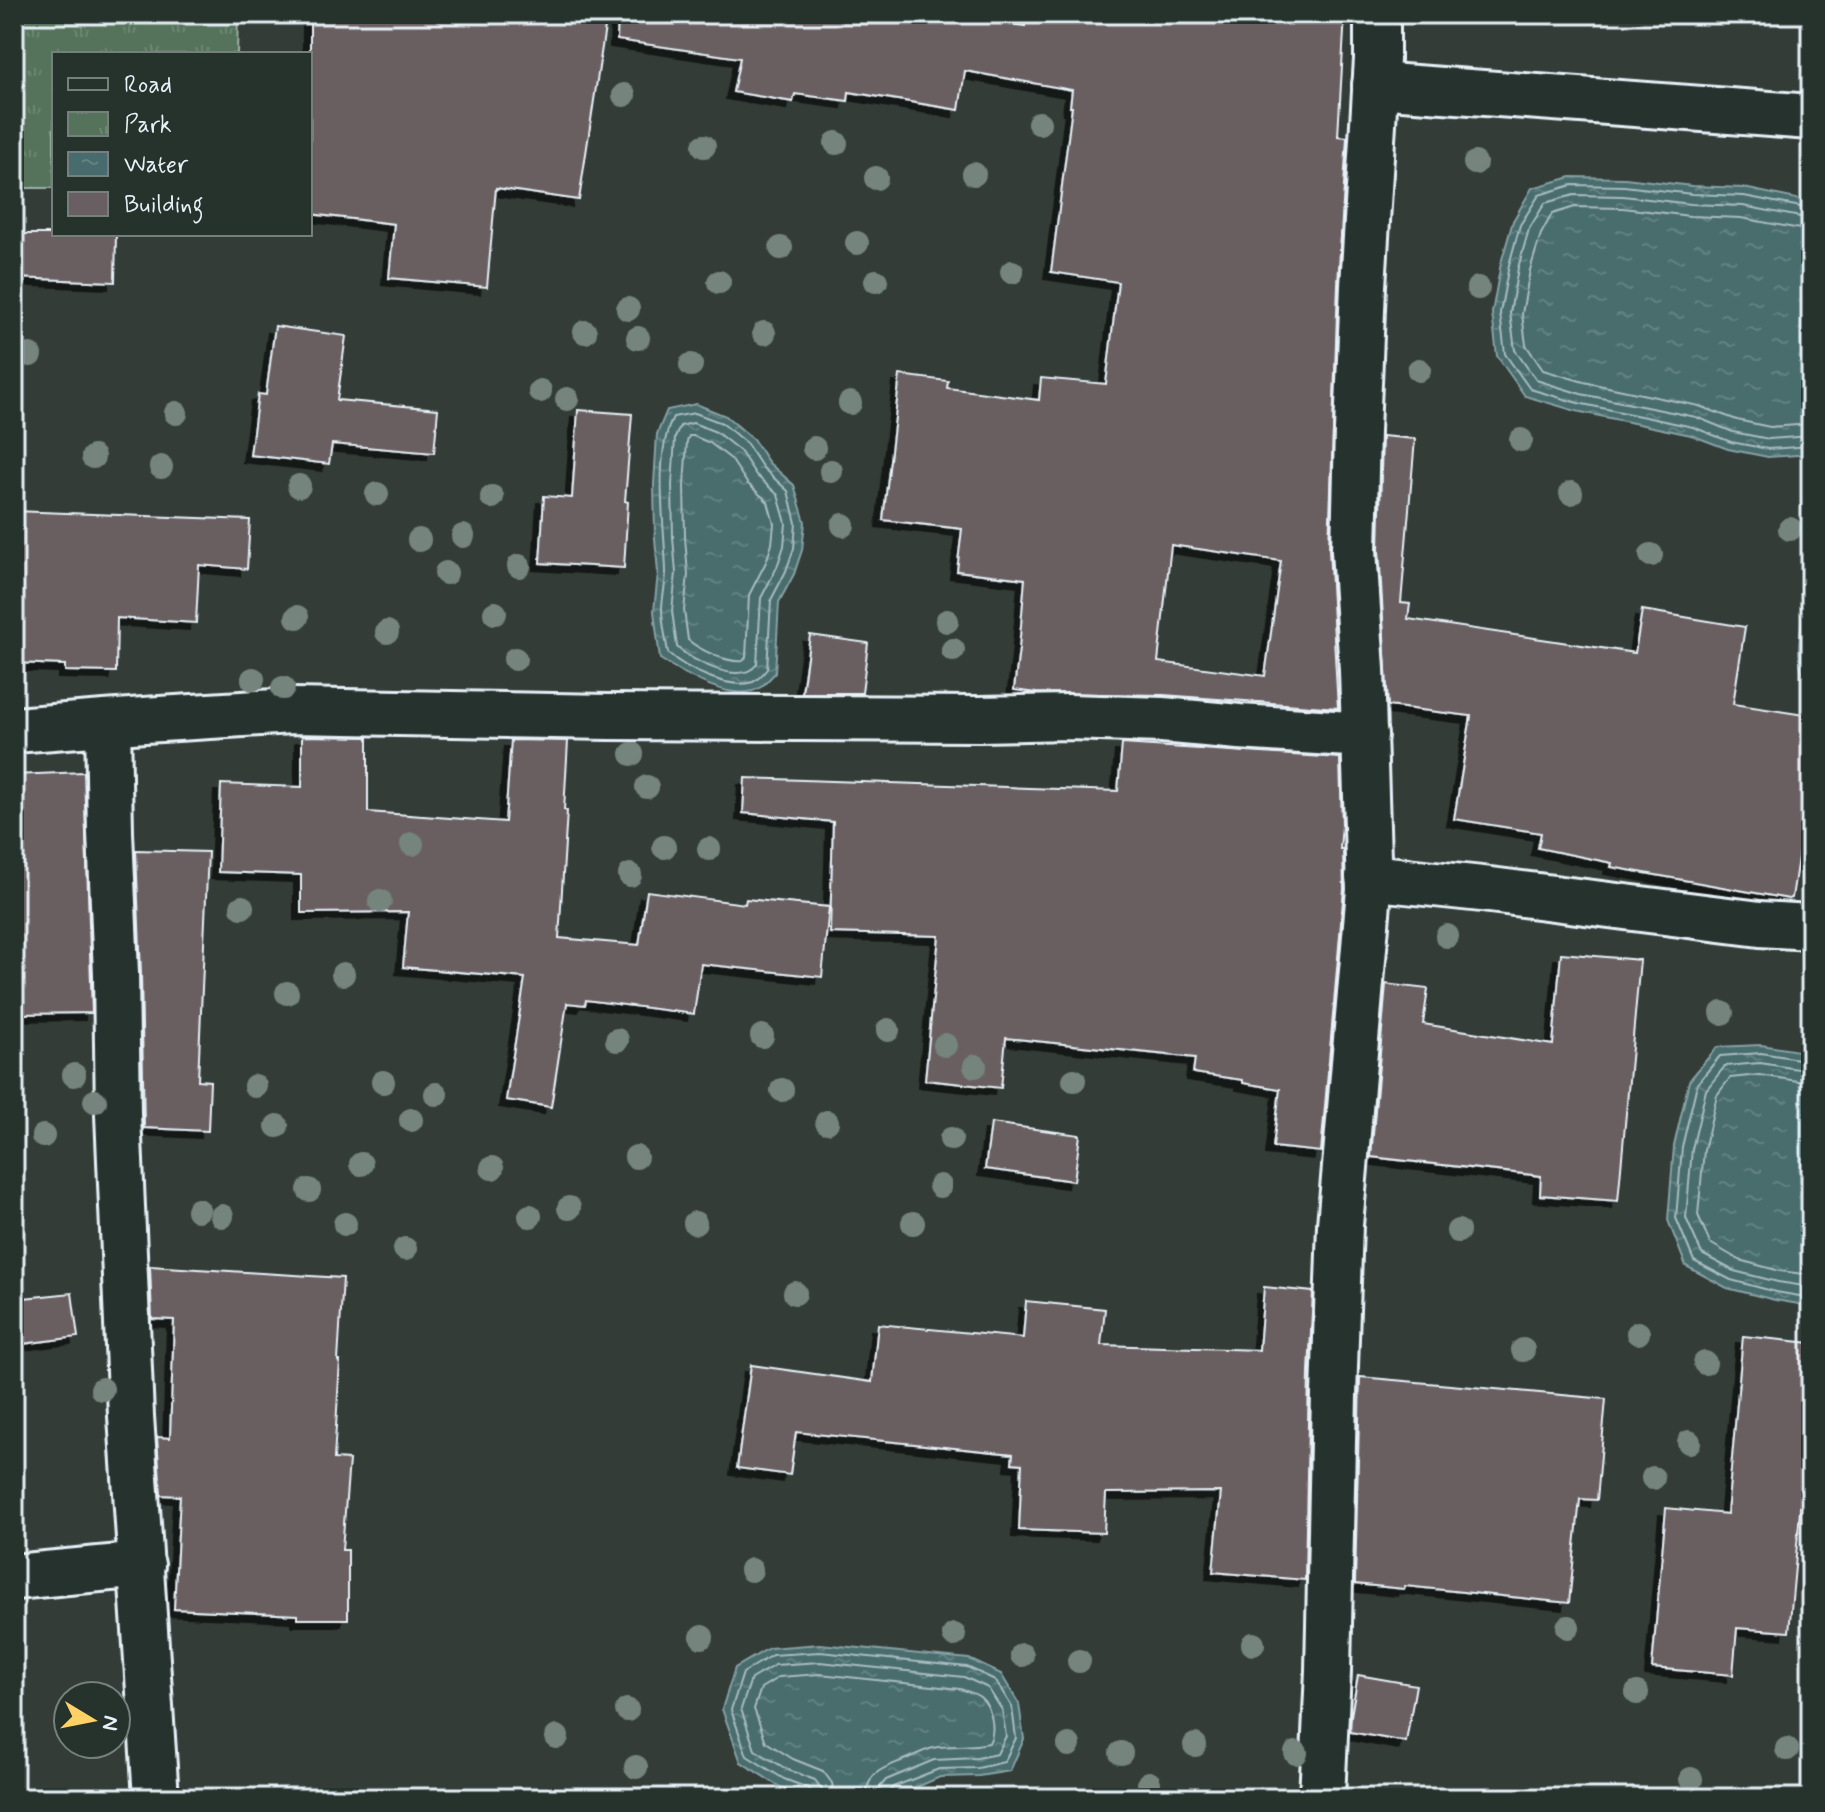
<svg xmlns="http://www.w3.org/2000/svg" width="1825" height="1812" font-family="Mynerve,sans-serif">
<defs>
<pattern id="park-tufts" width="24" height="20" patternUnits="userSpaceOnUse" patternTransform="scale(2)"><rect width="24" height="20" fill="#55725a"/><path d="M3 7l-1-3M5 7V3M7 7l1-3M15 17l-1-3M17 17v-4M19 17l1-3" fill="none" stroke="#6d8772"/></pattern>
<pattern id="water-ripples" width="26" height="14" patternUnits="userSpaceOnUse" patternTransform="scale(2)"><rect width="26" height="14" fill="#486c6d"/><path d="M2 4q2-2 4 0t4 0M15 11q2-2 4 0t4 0" fill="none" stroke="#628183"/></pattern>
<filter id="shadow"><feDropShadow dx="-7" dy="7" stdDeviation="0" flood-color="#0009"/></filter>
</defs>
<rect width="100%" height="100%" fill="#333c37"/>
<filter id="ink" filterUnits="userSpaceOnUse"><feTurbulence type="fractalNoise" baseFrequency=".0125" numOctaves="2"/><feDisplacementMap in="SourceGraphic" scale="16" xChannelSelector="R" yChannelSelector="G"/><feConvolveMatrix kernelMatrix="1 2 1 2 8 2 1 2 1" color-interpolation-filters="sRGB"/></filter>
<g filter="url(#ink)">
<!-- park -->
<path fill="url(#park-tufts)" stroke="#9eb2a9" stroke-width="2" d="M14,14H238L237,54H54V188H14Z"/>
<!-- water -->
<path fill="url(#water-ripples)" stroke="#88a1a5" stroke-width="2" d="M1571,177L1625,178L1692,186L1744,188L1811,202V454L1768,457L1728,449L1691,435L1576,411L1525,396L1497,356L1492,313L1501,263L1513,221L1532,188Z
M696,404L726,416L753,439L769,463L794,485L805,522L802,550L794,574L779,602L775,673C771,677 766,683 761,687C735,705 684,674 660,659L654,611L658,573L655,538L654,484L657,434L667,410Z
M1811,597V687C1792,668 1799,618 1811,597Z
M1761,1045L1811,1053V1306L1775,1300L1727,1288L1686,1266L1668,1220L1674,1146L1689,1081L1717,1047Z
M820,1644L969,1659L1001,1674L1019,1704L1024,1739L1010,1771L979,1776L940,1777L908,1791L884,1798H816L780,1787L741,1762L722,1709L735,1668L769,1648Z"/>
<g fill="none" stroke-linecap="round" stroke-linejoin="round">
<!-- shore -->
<path stroke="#a8bcc0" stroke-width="2" d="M1811,209L1744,196L1692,194L1624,186L1572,185L1539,195L1520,225L1509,265L1500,313L1505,354L1530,389L1578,403L1693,427L1731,442L1768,449L1811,446
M1811,219L1743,206L1691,204L1623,196L1574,195L1545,203L1529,229L1518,268L1510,313L1515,350L1536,380L1581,394L1696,417L1733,432L1769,439L1811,436
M1811,231L1741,218L1690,216L1623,208L1575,207L1552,214L1541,234L1530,270L1522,314L1526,345L1543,370L1584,382L1699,406L1737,420L1770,427L1811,424
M695,413L722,423L747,444L763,468L788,491L796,523L794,548L786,571L771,600L767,669C763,674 759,679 753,682C728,690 686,669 668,653C666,639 662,623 662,609C662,597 666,584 666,572C665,527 653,457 673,417Z
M693,423L716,432L740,451L756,475L778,495L786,523L784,546L777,567L761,598L757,664C741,686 693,662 677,647L672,611L676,573L673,537L672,485L675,438L680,426Z
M693,436L710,443L731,459L747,483L768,502L774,524L772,544L766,562L749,595L746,657L743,661C727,663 700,650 688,640L684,610L688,575L685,537L684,485L687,441L689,436Z
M1811,1061L1761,1053L1720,1056L1697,1084L1682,1147L1676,1218L1694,1261L1731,1280L1776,1292L1811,1298
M1811,1071L1760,1063L1725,1066L1706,1090L1692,1149L1686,1218L1702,1254L1734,1271L1778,1282L1811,1287
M1811,1083L1759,1075L1730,1078L1717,1095L1704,1150L1698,1215L1710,1243L1739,1260L1780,1271L1811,1275
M813,1798L812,1792L808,1788L784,1779L747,1756L731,1710L743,1673L772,1655L820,1652L967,1667L995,1680L1012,1707L1016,1738L1004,1762L978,1768L939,1769L893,1787L889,1792L888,1798
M823,1798L821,1788L815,1780L788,1770L755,1750L741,1709L751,1679L775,1665L820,1662L964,1677L988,1688L1002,1710L1006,1736L997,1754L977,1758L934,1760L886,1780L880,1787L878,1798
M835,1798L832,1783L823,1771L793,1759L766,1742L754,1709L761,1688L779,1677L820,1674L960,1689C966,1691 975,1693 980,1697C992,1707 996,1730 989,1743C972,1747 955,1745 938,1747C928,1748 918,1754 908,1758C886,1768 867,1769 866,1798"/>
</g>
<!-- building -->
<path fill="#695e61" stroke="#e8f1f8" stroke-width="2" fill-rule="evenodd" filter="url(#shadow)" d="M310,14H607L579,200L496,188L487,287L389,278L394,224L310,214Z
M618,14H940L1025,26L1026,14H1345L1338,136L1347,137L1338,284L1329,549L1338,708L1163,695L1036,693L1014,690L1019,649L1025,579L957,571L962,529L883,520L900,375L948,381L947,388L1039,400L1041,378L1106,384L1118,282L1051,272L1072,107H1070L1072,90L965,71L959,110L849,92L848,101L795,94L793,102L733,92L740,58L617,40ZM1171,545L1281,561L1265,676L1158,662Z
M14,234H116L115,282L14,278Z
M275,326L346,336L337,400L438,409L434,453L332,444L329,464L250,455L258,394L266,395Z
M578,410L632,414L625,501L628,502L624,568L540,563L544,496L572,498Z
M1382,436L1415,439L1401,603L1410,604L1408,619L1635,653L1642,610L1745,627L1733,704L1811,716V771L1792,898L1789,899L1611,867L1612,863L1538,848L1541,833L1454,819L1471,716L1388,706L1379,549Z
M14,511L250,520L247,569L199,565L196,623L117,618L116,672L65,671V665L14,663Z
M810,635L868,643L862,693H802Z
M302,736L368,737V812L505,822L511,740L568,741L564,810L567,811L559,938L639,945L647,891L745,904L746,899L829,907L822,977L701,964L694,1014L586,1000L585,1005L567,1003L551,1107L506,1100L525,978L403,967L408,912L301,913V875L218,872L221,784L302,787Z
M1122,744L1340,758L1342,825L1340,849H1343L1344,889L1321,1152L1273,1147L1280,1089L1243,1083V1080L1193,1073L1195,1058L1006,1038L1001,1088L925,1080L939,936L830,933L833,822L743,813L745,778L1118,791Z
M84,772L92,1013L14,1014V775Z
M136,850L208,852L198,1080L210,1081L208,1131L144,1128L141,974Z
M1561,953L1640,960L1618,1201L1540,1195L1541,1176L1371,1157L1386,984L1428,989L1423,1024L1553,1045Z
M991,1123L1080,1135L1074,1181L985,1169Z
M150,1266L343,1278L338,1361H340L334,1459L349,1460L342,1550H348V1619H298V1615L174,1609L180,1496L161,1495L157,1437L170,1438L174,1320L152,1319Z
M1264,1287L1313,1292L1309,1372L1305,1580L1213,1572L1221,1492L1106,1493L1104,1533L1019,1530L1022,1464L1012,1463L1013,1454L796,1432L790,1475L737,1468L751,1365L872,1382L878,1324L1023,1338L1026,1301L1105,1309L1101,1345L1259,1350Z
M72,1293L78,1337L14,1345V1299Z
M1743,1336L1811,1343V1392L1789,1632L1737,1628L1733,1675L1652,1668L1666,1508L1727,1514Z
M1360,1377L1606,1399L1597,1500L1580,1499L1569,1603L1405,1586L1404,1589L1355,1584Z
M1358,1675L1416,1685L1406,1742L1350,1732L1351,1716Z"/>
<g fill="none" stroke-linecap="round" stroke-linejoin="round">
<!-- street casing -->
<g stroke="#e8f1f8" stroke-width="50">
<path id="street" d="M1375,85L1811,117
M108,723L110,832L116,974L118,1114L131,1416L156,1798
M14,730L144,720L292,711L608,717L979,719L1068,717L1162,720L1239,727L1365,735
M1368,877L1482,889L1760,924L1811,927
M14,1577L142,1565"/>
</g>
<!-- secondary casing -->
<g stroke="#e8f1f8" stroke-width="50">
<path id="secondary" d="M1322,1798L1328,1671L1334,1395L1340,1225L1369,890L1362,670L1354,550L1357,431L1363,286L1377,59V14"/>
</g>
<!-- street -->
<use href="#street" stroke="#26332d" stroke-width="44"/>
<!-- secondary -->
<use href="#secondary" stroke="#26332d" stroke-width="44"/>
</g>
<!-- trees -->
<g fill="#76847e">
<circle cx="624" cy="95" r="12"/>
<circle cx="1039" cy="123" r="12"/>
<circle cx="836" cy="143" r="12"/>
<circle cx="704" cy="146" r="12"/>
<circle cx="1475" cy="163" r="12"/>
<circle cx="974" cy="174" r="12"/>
<circle cx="876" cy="178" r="12"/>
<circle cx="857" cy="243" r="12"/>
<circle cx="781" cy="248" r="12"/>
<circle cx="1012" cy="272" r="12"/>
<circle cx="876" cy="281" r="12"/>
<circle cx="719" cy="282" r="12"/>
<circle cx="1478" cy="288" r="12"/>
<circle cx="628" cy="309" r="12"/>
<circle cx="585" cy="332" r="12"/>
<circle cx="764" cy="333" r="12"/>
<circle cx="638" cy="338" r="12"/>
<circle cx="30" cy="355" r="12"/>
<circle cx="691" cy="365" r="12"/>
<circle cx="1419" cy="370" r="12"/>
<circle cx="540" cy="391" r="12"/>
<circle cx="567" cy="399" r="12"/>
<circle cx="850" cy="403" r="12"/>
<circle cx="176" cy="413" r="12"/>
<circle cx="1521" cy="440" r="12"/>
<circle cx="814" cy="448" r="12"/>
<circle cx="93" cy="457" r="12"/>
<circle cx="161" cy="467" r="12"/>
<circle cx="831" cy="471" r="12"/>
<circle cx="299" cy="486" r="12"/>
<circle cx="1571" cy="493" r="12"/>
<circle cx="377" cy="494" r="12"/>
<circle cx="492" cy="497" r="12"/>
<circle cx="843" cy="525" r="12"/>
<circle cx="1790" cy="529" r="12"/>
<circle cx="463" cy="536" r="12"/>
<circle cx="419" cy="540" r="12"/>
<circle cx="1651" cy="555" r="12"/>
<circle cx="519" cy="566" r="12"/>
<circle cx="446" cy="573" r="12"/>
<circle cx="495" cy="613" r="12"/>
<circle cx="297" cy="617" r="12"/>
<circle cx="947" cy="621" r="12"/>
<circle cx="387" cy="632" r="12"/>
<circle cx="953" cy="650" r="12"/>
<circle cx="515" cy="659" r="12"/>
<circle cx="253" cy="679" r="12"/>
<circle cx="283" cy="688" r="12"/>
<circle cx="632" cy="754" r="12"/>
<circle cx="647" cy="787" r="12"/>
<circle cx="412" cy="844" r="12"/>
<circle cx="664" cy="847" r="12"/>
<circle cx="709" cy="849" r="12"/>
<circle cx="630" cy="875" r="12"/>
<circle cx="380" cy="901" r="12"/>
<circle cx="242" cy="907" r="12"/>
<circle cx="1447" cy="936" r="12"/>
<circle cx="343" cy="974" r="12"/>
<circle cx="287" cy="993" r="12"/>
<circle cx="1722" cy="1013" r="12"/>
<circle cx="888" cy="1030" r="12"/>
<circle cx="762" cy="1036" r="12"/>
<circle cx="617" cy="1040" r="12"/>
<circle cx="945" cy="1045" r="12"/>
<circle cx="975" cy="1066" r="12"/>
<circle cx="74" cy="1075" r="12"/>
<circle cx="1074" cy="1080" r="12"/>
<circle cx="383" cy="1082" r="12"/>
<circle cx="255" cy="1086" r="12"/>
<circle cx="782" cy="1090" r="12"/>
<circle cx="436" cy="1094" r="12"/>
<circle cx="95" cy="1101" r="12"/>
<circle cx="411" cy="1120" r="12"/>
<circle cx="827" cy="1122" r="12"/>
<circle cx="277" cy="1126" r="12"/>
<circle cx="43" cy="1136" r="12"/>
<circle cx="951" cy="1139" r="12"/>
<circle cx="636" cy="1157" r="12"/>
<circle cx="361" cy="1164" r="12"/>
<circle cx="492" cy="1168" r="12"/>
<circle cx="940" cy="1186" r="12"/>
<circle cx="309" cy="1190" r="12"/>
<circle cx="569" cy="1208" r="12"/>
<circle cx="198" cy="1210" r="12"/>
<circle cx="222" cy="1216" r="12"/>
<circle cx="530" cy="1216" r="12"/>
<circle cx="695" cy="1223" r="12"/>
<circle cx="913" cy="1223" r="12"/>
<circle cx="345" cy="1224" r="12"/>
<circle cx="1458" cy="1231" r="12"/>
<circle cx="405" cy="1249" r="12"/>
<circle cx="795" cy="1293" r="12"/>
<circle cx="1638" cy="1333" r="12"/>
<circle cx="1523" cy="1350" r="12"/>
<circle cx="1705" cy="1363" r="12"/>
<circle cx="102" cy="1389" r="12"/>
<circle cx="1689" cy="1442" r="12"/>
<circle cx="1653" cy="1478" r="12"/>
<circle cx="751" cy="1570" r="12"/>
<circle cx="1568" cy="1627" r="12"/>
<circle cx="954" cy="1635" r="12"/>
<circle cx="702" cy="1637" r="12"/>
<circle cx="1253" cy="1644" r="12"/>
<circle cx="1022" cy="1655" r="12"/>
<circle cx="1079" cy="1661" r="12"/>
<circle cx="1637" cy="1693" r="12"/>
<circle cx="627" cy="1710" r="12"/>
<circle cx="557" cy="1737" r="12"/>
<circle cx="1069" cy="1745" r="12"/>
<circle cx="1195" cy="1745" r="12"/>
<circle cx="1787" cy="1749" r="12"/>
<circle cx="1121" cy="1753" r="12"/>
<circle cx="1296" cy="1753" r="12"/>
<circle cx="636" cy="1767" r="12"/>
<circle cx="1691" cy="1779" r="12"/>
<circle cx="1149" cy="1783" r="12"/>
</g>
</g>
<!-- margin -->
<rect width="1825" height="1812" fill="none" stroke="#26332d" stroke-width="48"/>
<rect x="24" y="24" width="1777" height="1764" fill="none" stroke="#e8f1f8" stroke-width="3" filter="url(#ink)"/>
<!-- legend -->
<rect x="52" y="52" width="260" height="184" fill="#26332d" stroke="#747f7e" stroke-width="2"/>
<rect x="68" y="78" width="40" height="12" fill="#26332d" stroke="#747f7e" stroke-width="2"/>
<text x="124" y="92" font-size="24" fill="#e8f1f8">Road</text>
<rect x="68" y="112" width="40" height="24" fill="url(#park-tufts)" stroke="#747f7e" stroke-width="2"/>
<text x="124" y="132" font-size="24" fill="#e8f1f8">Park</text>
<rect x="68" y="152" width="40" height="24" fill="url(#water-ripples)" stroke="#747f7e" stroke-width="2"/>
<text x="124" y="172" font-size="24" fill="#e8f1f8">Water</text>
<rect x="68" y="192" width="40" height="24" fill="#695e61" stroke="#747f7e" stroke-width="2"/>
<text x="124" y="212" font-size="24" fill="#e8f1f8">Building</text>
<!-- north arrow -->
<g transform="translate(92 1720) rotate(100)"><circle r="38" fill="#26332d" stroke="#747f7e" stroke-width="2"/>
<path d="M0-6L14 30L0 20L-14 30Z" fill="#ffd166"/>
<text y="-12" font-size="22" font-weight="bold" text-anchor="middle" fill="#e8f1f8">N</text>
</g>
</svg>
